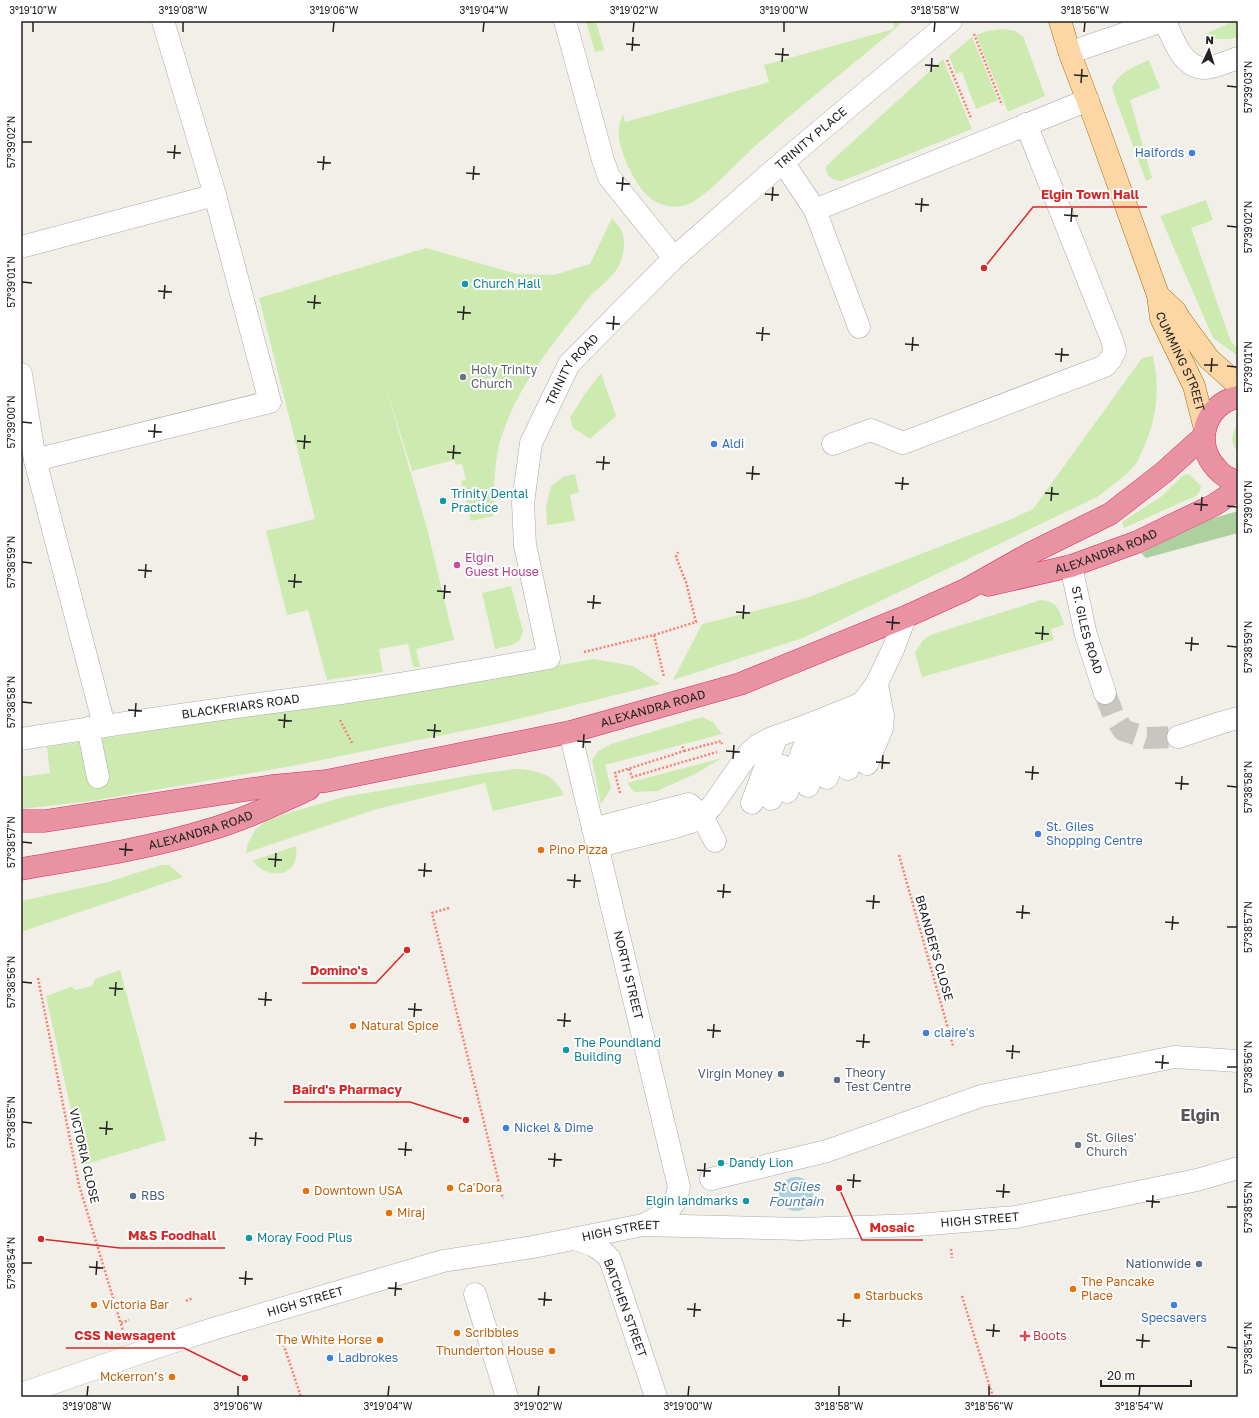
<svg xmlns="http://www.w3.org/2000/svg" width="1259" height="1418" font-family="'Golos Text',sans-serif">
<rect width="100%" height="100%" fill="#f2efe9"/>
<!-- grass -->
<path fill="#cdebb0" d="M586,21H596L604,50L595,52Z
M893,21H903L895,29C848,68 801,106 755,146C740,160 701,203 683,206C661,209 647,199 636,181C628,168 617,144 619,129C619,124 621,119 623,114L625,122L769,82L764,65L894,29Z
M1234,21H1238V37L1230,39H1214L1205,34Z
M1003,29L1015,31L1023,36L1045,96L1008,112L976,35L987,31Z
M972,37L998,100L976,109L962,72L956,74L949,56Z
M943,59L972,129L842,181C831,180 826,176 826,166Z
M1149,60L1160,88L1130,100L1152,178L1146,181L1117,103L1112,87C1121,71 1133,67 1149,60Z
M1206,200L1213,220L1191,228L1231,342L1238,348V356L1213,338L1160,216Z
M612,218C615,222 619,226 621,230C626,239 624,254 620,263C615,275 602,285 592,294C586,300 582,307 577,313C545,353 506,404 497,455C494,475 494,496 493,516L471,521L461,481L466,480L462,464L456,465L454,460L412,471L385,384L428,532L454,640L416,649L420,667H413L408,644L379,649L383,672L327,680L308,610L287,615L266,531L315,519L259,298L426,248L517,274L554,275L590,264Z
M1153,356C1160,389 1157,421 1142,451C1140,456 1138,461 1135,465C1125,477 1110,487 1097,497L803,638L673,680L702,624L806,598L1009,520L1033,509L1142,358Z
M601,373L616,416L590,439L573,428L570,418L584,395Z
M1238,425V452C1230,444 1230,433 1238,425Z
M575,474L579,492L570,495L575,521L547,525L546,507L551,486L563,477Z
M1189,474L1201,486L1200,491L1196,496L1124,528L1122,522L1162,496L1183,475Z
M511,586L523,631L520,640L512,645L495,649L482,593Z
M1041,600C1057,601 1060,610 1064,625L1051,629L1054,640L922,677L915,653L923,640L930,635Z
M594,659L633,666L660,684L502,723L292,766L92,801L21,809V777L50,773L47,747L437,686Z
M702,717L713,722L722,734L605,765L611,788L601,805L592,760L598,751L611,744Z
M722,758L695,774L657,791L634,792L627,783Z
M516,769C538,770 554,774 564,795L493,811L485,783L377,809L246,853L248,843L255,830L266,821L285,814L343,797L485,773Z
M296,846C299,867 286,879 265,871C260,869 256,864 252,861Z
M161,865H169L183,877L21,932V901L108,882Z
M120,970L166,1140L83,1165L46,996L71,987L76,990L92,986L95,979Z"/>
<!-- forest -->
<path fill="#add19e" d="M1238,511V533L1146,558L1141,553L1207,520Z"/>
<!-- water -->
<path fill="#aad3df" d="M779 1194a17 17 0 1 1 34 0a17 17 0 1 1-34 0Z"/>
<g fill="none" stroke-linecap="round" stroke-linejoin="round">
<!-- minor-tunnel -->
<path stroke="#c8c6c1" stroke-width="22" stroke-dasharray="22 11" stroke-linecap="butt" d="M1105,693L1113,714L1123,730L1147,738L1178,737"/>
<!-- minor casing -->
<g stroke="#a9a9a9" stroke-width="23">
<g id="minor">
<path d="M1165,21C1173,39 1182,68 1205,68C1214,68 1229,61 1238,58"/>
<path d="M1070,54L1083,48L1162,21"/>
<path d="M783,162L815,210L859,327"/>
<path d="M815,210L1088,100"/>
<path d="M21,247L215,195L163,21"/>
<path id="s1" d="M674,258L783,162L951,21"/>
<path d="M21,374L35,460L270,402L215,195"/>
<path d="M833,444L871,430L903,443L1105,366L1111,359L1115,351L1112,340L1026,124"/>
<path d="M35,460L104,725"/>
<path id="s2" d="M1071,566L1086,635L1105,693"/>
<path d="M88,728L98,777"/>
<path id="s3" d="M570,732L679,1187C674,1213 664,1214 643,1225"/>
<path d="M1178,737L1220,723L1238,718"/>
<path id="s4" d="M21,739C127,722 234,707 341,693C411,683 480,670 549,658L525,545L523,503L531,443L569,364L674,258L609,177L603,160L565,21"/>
<path d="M867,764L882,728L883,716L877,685"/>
<path d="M848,769L877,683L894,647L905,617"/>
<path d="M827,778L847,725"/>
<path d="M808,786L831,725"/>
<path d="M787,792L813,723"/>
<path d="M771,799L782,766"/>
<path d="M752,803L777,736"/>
<path d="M593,829L689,804L702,816L715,841"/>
<path d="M598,846L675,827L691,822L702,816L712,806L749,753L758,745L772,738L813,723L853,707L863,702L877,683"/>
<path d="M711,1179L827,1151L981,1096L1174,1057L1238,1061"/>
<path d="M574,1239C589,1243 600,1247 610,1259L656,1397"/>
<path d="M475,1294L507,1397"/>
<path id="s5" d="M21,1394L157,1347L216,1328L443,1261L533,1247L643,1225L800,1229L917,1225L1016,1217L1197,1180L1238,1168"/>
</g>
</g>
<!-- major casing -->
<g stroke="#a06b00" stroke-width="23">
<g id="major">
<path id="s6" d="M1060,21L1070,54L1097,125L1158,295L1161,318L1194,386L1205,429"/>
<path d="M1158,295L1175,311L1179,318L1209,359L1238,385"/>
</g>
</g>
<!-- highway casing -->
<g stroke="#dc2a67" stroke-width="23">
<g id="highway">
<path d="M1238,397C1204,404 1193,445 1217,469C1222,475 1230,480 1238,481"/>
<path id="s7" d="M988,585L1071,566L1137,542L1214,505L1238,489"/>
<path id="s8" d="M21,821H45L272,786L326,781L570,732L740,684L905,617L965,590L1031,553L1110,514L1163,473L1203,437"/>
<path id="s9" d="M21,869C84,858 147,849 208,830C243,820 276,804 309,789"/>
</g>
</g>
<!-- path -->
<path stroke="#fa8072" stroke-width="2.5" stroke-dasharray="2 2" stroke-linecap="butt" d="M974,34L1002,105
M947,60L971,118
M654,635L664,677
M584,652L654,635L696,622L686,582L676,557L678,552
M340,720L352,743
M684,751L721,741L722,744
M629,769L632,777L717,752
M620,793L615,773L684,751L682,745
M899,855L953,1046
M449,908L432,913L503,1199
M38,978L79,1185L123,1331
M951,1249L952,1258
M962,1296L993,1397
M186,1301L193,1298
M121,1323L129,1320
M281,1337L301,1397"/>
<!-- minor -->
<use href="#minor" stroke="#fff" stroke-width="22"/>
<!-- major -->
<use href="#major" stroke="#fcd6a4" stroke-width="22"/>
<!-- highway -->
<use href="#highway" stroke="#e892a2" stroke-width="22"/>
</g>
<!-- ticks -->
<path fill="none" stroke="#222" stroke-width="1.5" d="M33,32V22M183,32V22M333,32L334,22M483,32L484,22M633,32L634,22M784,32V22M934,32L935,22M1084,32L1085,22M626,44L640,45M632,51L633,37M775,54L789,55M782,62L783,48M925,65L939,66M931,72L932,58M1074,75L1088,76M1081,83L1082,69M1227,86L1237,87M22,142H32M167,152L181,153M174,159L175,145M317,162L331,163M323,170L324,156M466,173L480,174M473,180L474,166M616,183L630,184M622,191L623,177M765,194L779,195M772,201L773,187M915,204L929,205M921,212L922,198M1064,215L1078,216M1071,222L1072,208M1227,226L1237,227M22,282L32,283M158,291L172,292M164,299L165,285M307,302L321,303M314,309L315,295M457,312L471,313M463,320L464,306M606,323L620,324M613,330L614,316M756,333L770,334M762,341L763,327M905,344L919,345M912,351L913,337M1055,354L1069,355M1061,362L1062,348M1204,365H1218M1227,366L1237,367M1211,372L1212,358M22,422L32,423M148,431L162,432M154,438L155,424M297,441L311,442M304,449L305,435M447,452L461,453M453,459L454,445M596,462L610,463M603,470L604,456M746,473L760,474M752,480L753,466M895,483L909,484M902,490L903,477M1045,493L1059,494M1051,501L1052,487M1194,504L1208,505M1227,506L1237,507M1201,511L1202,497M22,562L32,563M138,570L152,571M145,578L146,564M288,581L302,582M294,588L295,574M437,591L451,592M444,599L445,585M587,602L601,603M593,609L594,595M736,612L750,613M743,619L744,605M886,622L900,623M892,630L893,616M1035,633L1049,634M1042,640L1043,626M1185,643L1199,644M1227,646L1237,647M1191,651L1192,637M22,702L32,703M128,710L142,711M135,717L136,703M278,720L292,721M284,728L285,714M427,730L441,731M434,738L435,724M577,741L591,742M583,748L584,734M726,751L740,752M733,759L734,745M876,762L890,763M882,769L883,755M1025,772L1039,773M1032,780L1033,766M1175,783L1189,784M1227,786L1237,787M1181,790L1182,776M22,842L32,843M119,849L133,850M125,856L126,843M268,859L282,860M275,867L276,853M418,870L432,871M424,877L425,863M567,880L581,881M574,888L575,874M717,891L731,892M723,898L724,884M866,901L880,902M873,909L874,895M1016,912L1030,913M1022,919L1023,905M1165,922L1179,923M1227,927H1237M1172,930L1173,916M22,982L32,983M109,988L123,989M115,996L116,982M258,999L272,1000M265,1006L266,992M408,1009L422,1010M414,1017L415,1003M557,1020L571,1021M564,1027L565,1013M707,1030L721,1031M713,1038L714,1024M856,1041L870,1042M863,1048L864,1034M1006,1051L1020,1052M1012,1059L1013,1045M1155,1062L1169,1063M1227,1067H1237M1162,1069L1163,1055M22,1122L32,1123M99,1128L113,1129M106,1135L107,1121M249,1138L263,1139M255,1146L256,1132M398,1149L412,1150M405,1156L406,1142M548,1159L562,1160M554,1167L555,1153M697,1170L711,1171M704,1177L705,1163M847,1180L861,1181M853,1188L854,1174M996,1191L1010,1192M1003,1198L1004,1184M1146,1201L1160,1202M1227,1207H1237M1152,1208L1153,1195M22,1263H32M89,1267L103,1268M96,1275L97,1261M239,1278L253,1279M245,1285L246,1271M388,1288L402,1289M395,1296L396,1282M538,1299L552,1300M544,1306L545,1292M687,1309L701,1310M694,1317L695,1303M837,1320L851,1321M843,1327L844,1313M986,1330L1000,1331M993,1337L994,1324M1136,1340L1150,1341M1227,1347L1237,1348M1142,1348L1143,1334M87,1396L88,1386M238,1396V1386M388,1396L389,1386M538,1396L539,1386M688,1396L689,1386M839,1396V1386M989,1396V1386M1139,1396L1140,1386"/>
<!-- markers -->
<g fill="#3f7fe0" stroke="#fff" stroke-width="1.5">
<circle cx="1192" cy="153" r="4"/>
<circle cx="714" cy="444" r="4"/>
<circle cx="1038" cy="834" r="4"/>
<circle cx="926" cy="1033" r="4"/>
<circle cx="506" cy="1128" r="4"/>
<circle cx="1174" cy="1305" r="4"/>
<circle cx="330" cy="1358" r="4"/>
</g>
<g fill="#0f9aa8" stroke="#fff" stroke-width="1.5">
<circle cx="465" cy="284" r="4"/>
<circle cx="443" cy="501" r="4"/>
<circle cx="566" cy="1050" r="4"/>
<circle cx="721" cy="1163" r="4"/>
<circle cx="746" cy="1201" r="4"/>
<circle cx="249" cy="1238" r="4"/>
</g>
<g fill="#6b7280" stroke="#fff" stroke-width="1.5">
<circle cx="463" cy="377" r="4"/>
<circle cx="1078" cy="1145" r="4"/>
</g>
<circle fill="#d1479c" stroke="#fff" stroke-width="1.5" cx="457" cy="565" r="4"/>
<g fill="#e8710a" stroke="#fff" stroke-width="1.5">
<circle cx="541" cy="850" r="4"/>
<circle cx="353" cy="1026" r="4"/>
<circle cx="450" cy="1188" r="4"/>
<circle cx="306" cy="1191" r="4"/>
<circle cx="389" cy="1213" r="4"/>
<circle cx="1073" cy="1289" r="4"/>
<circle cx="857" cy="1296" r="4"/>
<circle cx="94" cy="1305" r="4"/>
<circle cx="457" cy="1333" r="4"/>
<circle cx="380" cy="1340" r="4"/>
<circle cx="552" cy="1351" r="4"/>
<circle cx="172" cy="1377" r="4"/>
</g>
<g fill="#5c6f8a" stroke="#fff" stroke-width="1.5">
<circle cx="781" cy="1074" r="4"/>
<circle cx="837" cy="1080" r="4"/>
<circle cx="133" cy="1196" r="4"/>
<circle cx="1199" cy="1264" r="4"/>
</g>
<path fill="#e0444e" stroke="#fff" stroke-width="1.5" d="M1023 1330h4v4h4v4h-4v4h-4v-4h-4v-4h4z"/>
<g text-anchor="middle" stroke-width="4" stroke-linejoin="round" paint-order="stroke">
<!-- street labels -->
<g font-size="12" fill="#222" stroke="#fff">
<text dy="4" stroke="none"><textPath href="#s1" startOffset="182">TRINITY PLACE</textPath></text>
<text dy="4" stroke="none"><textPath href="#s6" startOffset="362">CUMMING STREET</textPath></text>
<text dy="4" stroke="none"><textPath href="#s4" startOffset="837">TRINITY ROAD</textPath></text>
<text dy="4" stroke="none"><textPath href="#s7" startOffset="123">ALEXANDRA ROAD</textPath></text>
<text dy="4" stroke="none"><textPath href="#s2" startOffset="66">ST. GILES ROAD</textPath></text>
<text dy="4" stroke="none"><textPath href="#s4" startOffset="222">BLACKFRIARS ROAD</textPath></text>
<text dy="4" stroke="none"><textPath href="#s8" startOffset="643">ALEXANDRA ROAD</textPath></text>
<text dy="4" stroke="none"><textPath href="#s9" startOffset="184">ALEXANDRA ROAD</textPath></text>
<text transform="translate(934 948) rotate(74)" y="4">BRANDER'S CLOSE</text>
<text dy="4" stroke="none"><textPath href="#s3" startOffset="250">NORTH STREET</textPath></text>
<text transform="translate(84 1156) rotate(77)" y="4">VICTORIA CLOSE</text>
<text dy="4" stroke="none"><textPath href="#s5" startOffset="983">HIGH STREET</textPath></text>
<text dy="4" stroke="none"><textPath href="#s5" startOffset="623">HIGH STREET</textPath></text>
<text dy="4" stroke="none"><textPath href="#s5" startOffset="299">HIGH STREET</textPath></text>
<text transform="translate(625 1308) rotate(70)" y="4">BATCHEN STREET</text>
</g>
<!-- shop labels -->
<g font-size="12" fill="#366cbe" stroke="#fff" text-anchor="start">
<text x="1184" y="157" text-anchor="end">Halfords</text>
<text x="722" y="448">Aldi</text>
<text x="1046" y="831">St. Giles<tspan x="1046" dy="14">Shopping Centre</tspan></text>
<text x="934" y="1037">claire's</text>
<text x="514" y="1132">Nickel &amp; Dime</text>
<text x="1174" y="1322" text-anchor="middle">Specsavers</text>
<text x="338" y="1362">Ladbrokes</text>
</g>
<!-- culture labels -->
<g font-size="12" fill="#0d838f" stroke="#fff" text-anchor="start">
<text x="473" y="288">Church Hall</text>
<text x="451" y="498">Trinity Dental<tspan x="451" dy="14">Practice</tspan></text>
<text x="574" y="1047">The Poundland<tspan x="574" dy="14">Building</tspan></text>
<text x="729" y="1167">Dandy Lion</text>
<text x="738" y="1205" text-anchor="end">Elgin landmarks</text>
<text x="257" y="1242">Moray Food Plus</text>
</g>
<!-- worship labels -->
<g font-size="12" fill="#5b616d" stroke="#fff" text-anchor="start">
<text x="471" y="374">Holy Trinity<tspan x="471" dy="14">Church</tspan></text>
<text x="1086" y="1142">St. Giles'<tspan x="1086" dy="14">Church</tspan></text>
</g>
<!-- hotel labels -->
<g font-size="12" fill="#b23c85" stroke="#fff" text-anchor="start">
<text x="465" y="562">Elgin<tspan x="465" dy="14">Guest House</tspan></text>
</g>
<!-- food labels -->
<g font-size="12" fill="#c56008" stroke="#fff" text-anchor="start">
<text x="549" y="854">Pino Pizza</text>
<text x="361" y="1030">Natural Spice</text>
<text x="458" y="1192">Ca'Dora</text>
<text x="314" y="1195">Downtown USA</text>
<text x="397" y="1217">Miraj</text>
<text x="1081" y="1286">The Pancake<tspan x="1081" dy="14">Place</tspan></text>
<text x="865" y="1300">Starbucks</text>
<text x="102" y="1309">Victoria Bar</text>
<text x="465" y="1337">Scribbles</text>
<text x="372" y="1344" text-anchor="end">The White Horse</text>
<text x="544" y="1355" text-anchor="end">Thunderton House</text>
<text x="164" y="1381" text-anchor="end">Mckerron’s</text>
</g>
<!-- service labels -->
<g font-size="12" fill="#4e5e75" stroke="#fff" text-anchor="start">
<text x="845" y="1077">Theory<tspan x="845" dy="14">Test Centre</tspan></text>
<text x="773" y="1078" text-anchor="end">Virgin Money</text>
<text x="141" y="1200">RBS</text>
<text x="1191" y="1268" text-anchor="end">Nationwide</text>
</g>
<!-- health labels -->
<g font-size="12" fill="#be3a42" stroke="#fff" text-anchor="start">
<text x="1033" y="1340">Boots</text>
</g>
<!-- water labels -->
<g font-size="13" font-style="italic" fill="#4a7aab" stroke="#fff">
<text x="796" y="1191">St Giles<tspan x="796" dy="15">Fountain</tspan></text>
</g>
<!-- district labels -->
<g font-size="16" font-weight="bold" fill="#555" stroke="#fff">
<text x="1200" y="1121">Elgin</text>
</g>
</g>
<!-- callouts -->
<path fill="none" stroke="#d62828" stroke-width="1.5" d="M984 268L1033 207H1147M407 950L376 983H302M466 1120L410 1102H284M839 1188L862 1240H923M41 1239L120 1248H225M245 1378L184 1348H66"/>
<g fill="#d62828" stroke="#fff" stroke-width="1.5">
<circle cx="984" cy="268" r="4"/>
<circle cx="407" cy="950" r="4"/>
<circle cx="466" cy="1120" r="4"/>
<circle cx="839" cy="1188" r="4"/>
<circle cx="41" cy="1239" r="4"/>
<circle cx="245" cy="1378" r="4"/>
</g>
<g font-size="13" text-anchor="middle" font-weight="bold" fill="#d62828" stroke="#fff" stroke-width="4" stroke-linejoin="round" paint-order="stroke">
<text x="1090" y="199">Elgin Town Hall</text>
<text x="339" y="975">Domino's</text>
<text x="347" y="1094">Baird's Pharmacy</text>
<text x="892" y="1232">Mosaic</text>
<text x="172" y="1240">M&amp;S Foodhall</text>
<text x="125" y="1340">CSS Newsagent</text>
</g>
<!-- border -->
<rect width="1259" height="1418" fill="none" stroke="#ffffff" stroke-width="44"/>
<!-- north arrow -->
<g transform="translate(1209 50) rotate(4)" stroke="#ffffff" stroke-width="3" paint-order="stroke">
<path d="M0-3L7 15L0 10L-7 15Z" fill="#222222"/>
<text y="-6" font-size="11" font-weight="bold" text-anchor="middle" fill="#222222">N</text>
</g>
<!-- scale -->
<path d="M1101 1380v6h90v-6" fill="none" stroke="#222222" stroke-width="2"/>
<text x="1107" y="1380" font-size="12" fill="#222222" stroke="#ffffff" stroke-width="3" paint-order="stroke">20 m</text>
<rect x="22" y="22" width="1215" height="1374" fill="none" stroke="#222" stroke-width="1.5"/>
<g font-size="10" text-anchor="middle" fill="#222">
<text x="33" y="14">3°19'10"W</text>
<text x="183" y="14">3°19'08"W</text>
<text x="334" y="14">3°19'06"W</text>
<text x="484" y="14">3°19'04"W</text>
<text x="634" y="14">3°19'02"W</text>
<text x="784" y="14">3°19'00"W</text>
<text x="935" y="14">3°18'58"W</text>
<text x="1085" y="14">3°18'56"W</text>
<text transform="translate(1248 87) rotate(-90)" y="4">57°39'03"N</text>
<text transform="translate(11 142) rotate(-90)" y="4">57°39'02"N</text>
<text transform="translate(1248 227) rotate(-90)" y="4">57°39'02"N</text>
<text transform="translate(11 282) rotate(-90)" y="4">57°39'01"N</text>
<text transform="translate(1248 367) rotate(-90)" y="4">57°39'01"N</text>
<text transform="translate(11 422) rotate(-90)" y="4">57°39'00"N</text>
<text transform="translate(1248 507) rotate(-90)" y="4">57°39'00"N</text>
<text transform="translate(11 562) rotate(-90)" y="4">57°38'59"N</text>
<text transform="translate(1248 647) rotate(-90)" y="4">57°38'59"N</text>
<text transform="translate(11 702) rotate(-90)" y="4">57°38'58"N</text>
<text transform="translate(1248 787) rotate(-90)" y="4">57°38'58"N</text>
<text transform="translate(11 842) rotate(-90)" y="4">57°38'57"N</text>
<text transform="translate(1248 927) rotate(-90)" y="4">57°38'57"N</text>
<text transform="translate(11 982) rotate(-90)" y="4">57°38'56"N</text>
<text transform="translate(1248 1067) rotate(-90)" y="4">57°38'56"N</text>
<text transform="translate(11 1122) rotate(-90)" y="4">57°38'55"N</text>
<text transform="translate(1248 1207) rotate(-90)" y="4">57°38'55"N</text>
<text transform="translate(11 1263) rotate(-90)" y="4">57°38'54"N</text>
<text transform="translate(1248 1348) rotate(-90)" y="4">57°38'54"N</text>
<text x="87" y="1410">3°19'08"W</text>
<text x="238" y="1410">3°19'06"W</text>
<text x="388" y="1410">3°19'04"W</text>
<text x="538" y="1410">3°19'02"W</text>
<text x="688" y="1410">3°19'00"W</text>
<text x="839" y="1410">3°18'58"W</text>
<text x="989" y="1410">3°18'56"W</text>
<text x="1139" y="1410">3°18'54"W</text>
</g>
</svg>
